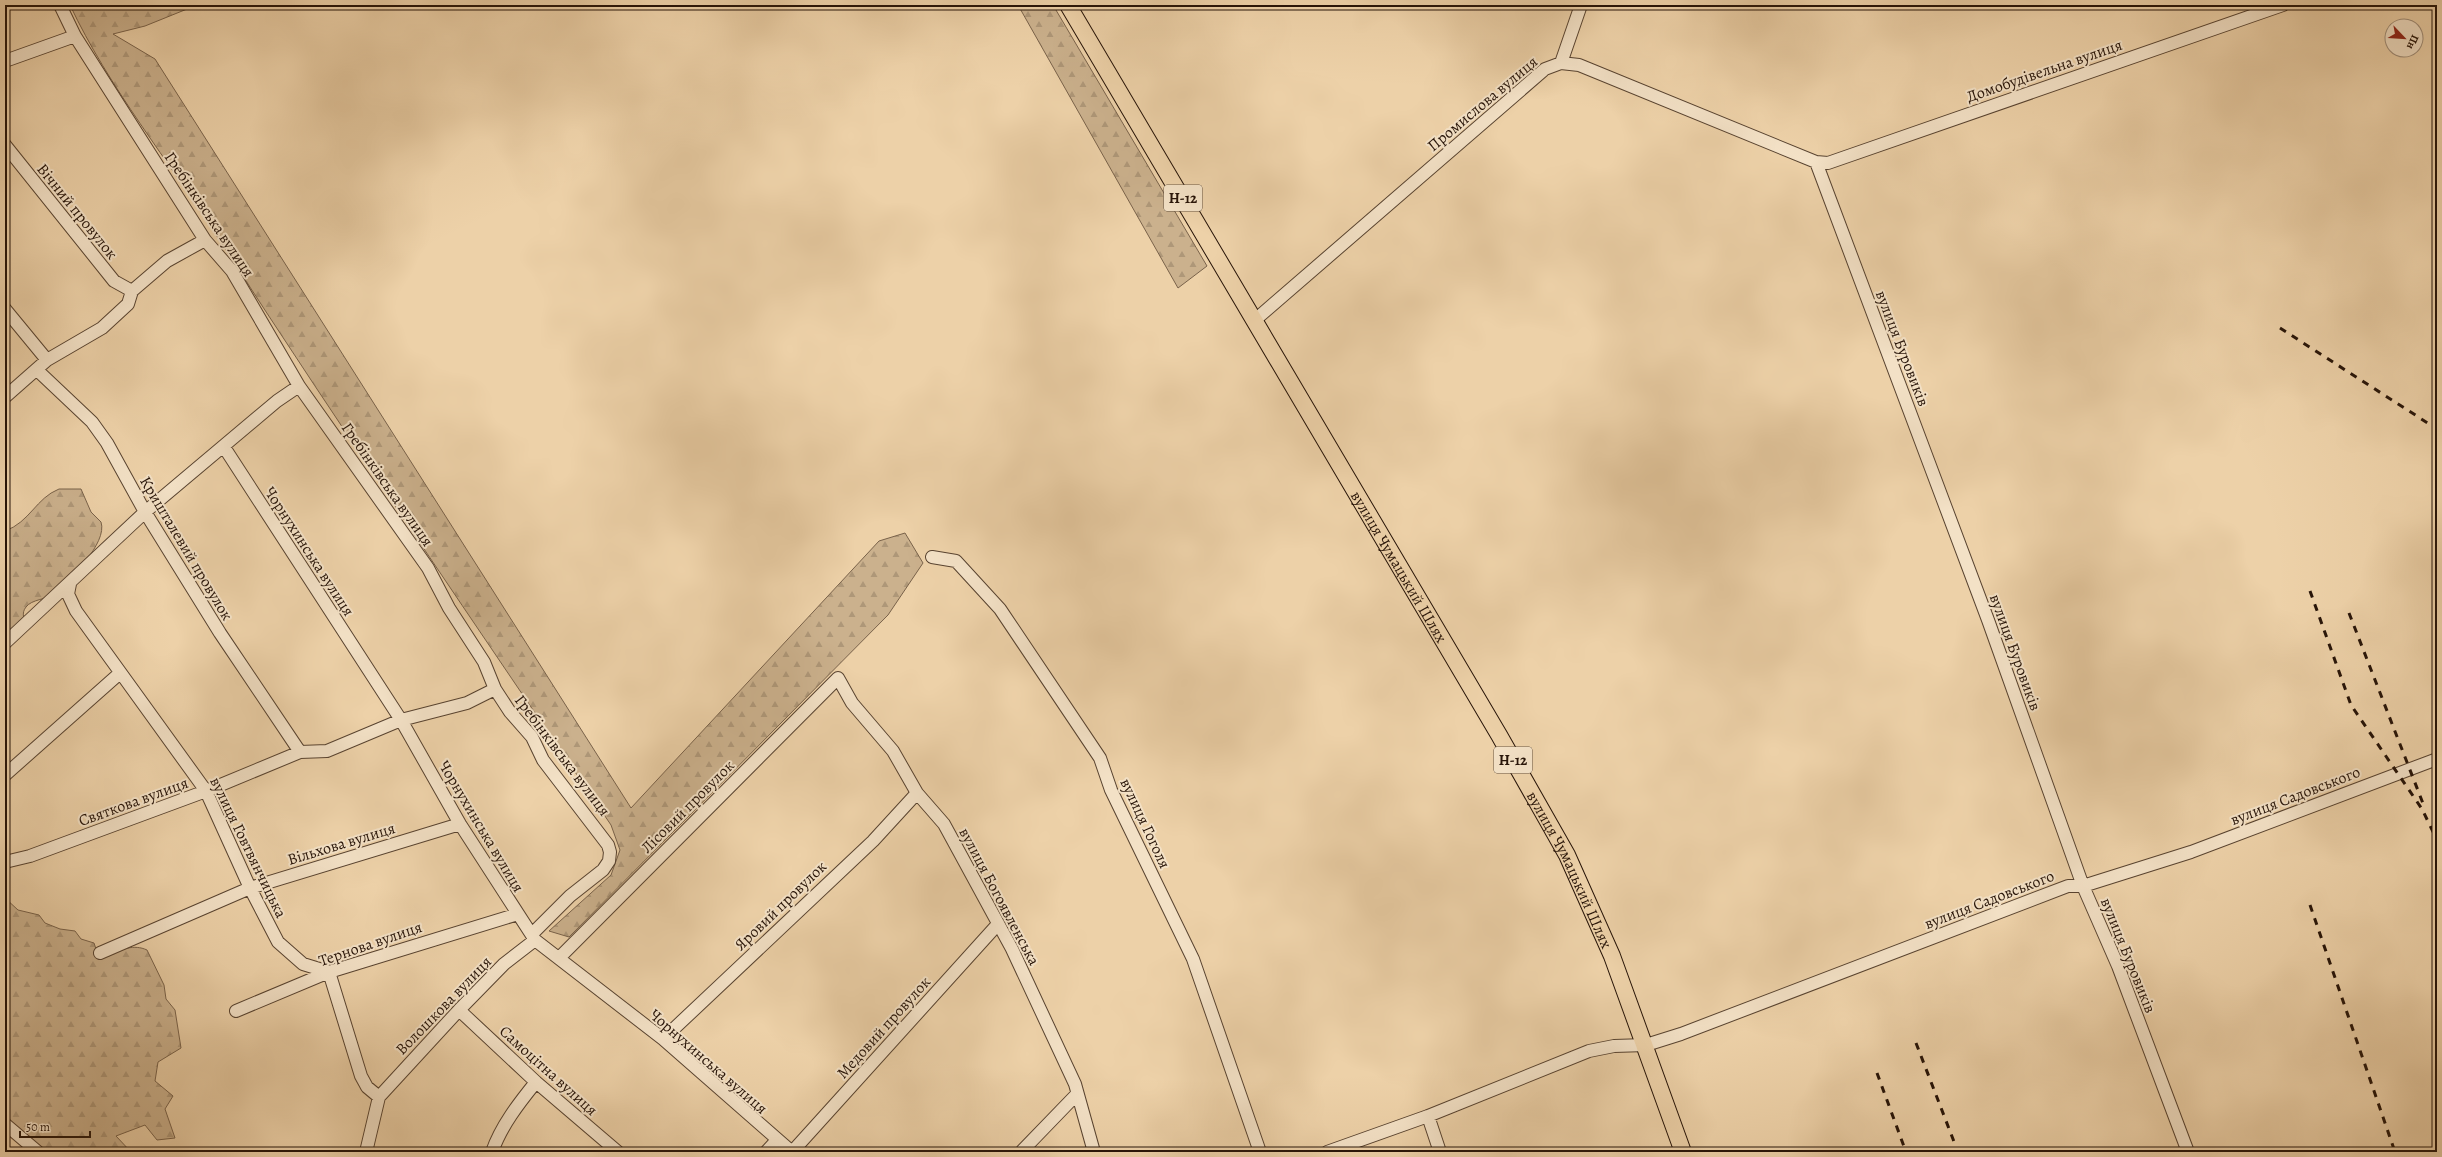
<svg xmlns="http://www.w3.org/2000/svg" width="2442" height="1157" font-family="Alegreya,serif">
<defs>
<pattern id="forest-firs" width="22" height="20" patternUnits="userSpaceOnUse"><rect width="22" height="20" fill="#cbb18d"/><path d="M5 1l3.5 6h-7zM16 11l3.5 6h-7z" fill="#ae9778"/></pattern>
</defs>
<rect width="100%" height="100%" fill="#edd1a8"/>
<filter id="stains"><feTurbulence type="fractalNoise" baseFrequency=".005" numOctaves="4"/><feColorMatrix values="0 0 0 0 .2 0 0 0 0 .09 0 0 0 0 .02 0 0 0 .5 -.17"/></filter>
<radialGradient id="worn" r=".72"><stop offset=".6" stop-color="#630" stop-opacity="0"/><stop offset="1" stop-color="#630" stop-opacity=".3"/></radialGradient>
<!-- forest -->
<path fill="url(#forest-firs)" stroke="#79624a" d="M70,5H197L145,26L113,34L155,59L631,808L879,541L905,533L923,563L888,615L569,937L549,931L611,875L620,850L611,825C479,630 346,436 218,238C169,161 109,88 70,5Z
M1018,5H1053L1207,266L1178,288Z
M59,489H81L91,512L101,522C108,543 69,581 53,594C46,600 32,599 26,607C21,613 24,620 27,627L5,651V531C30,522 36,498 59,489Z
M5,898L18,910L39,915L45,923L60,929L75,931L81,939L94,943L96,949L109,956C121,949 134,944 147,950L164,985L166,999L175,1010L181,1048L158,1062L155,1081L173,1096L165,1109L175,1138L157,1140L145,1125L116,1136L131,1152H36L5,1120Z"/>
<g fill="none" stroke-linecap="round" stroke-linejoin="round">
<!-- minor casing -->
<g stroke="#584330" stroke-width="14">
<path id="minor" d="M60,5L75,36L205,240L232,271L299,386L428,568L449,608L484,662L495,689L510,712L532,737L543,760L608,845L610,852L609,861L603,870L570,896L532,934
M5,61L75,36
M1561,63L1581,5
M5,145L114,281L132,291
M1816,162L1988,620L2083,886L2118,966L2188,1152
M5,309L47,360
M1255,320L1545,69L1561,63L1579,65L1816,162L1828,163L2283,5
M37,370L92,422L107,443L145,512L220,633L300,752
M5,397L47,360L102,328L128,304L132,291L167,261L205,240
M224,447L401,720L460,824L535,940L663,1039L792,1152
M932,557L956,561L1000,609L1100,758L1111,790L1193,959L1260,1152
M70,584L68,594L76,611L206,791L250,888L278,942L303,964L329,972L361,1076L367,1087L379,1097
M5,643L145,512L277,401L299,386
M5,775L120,673
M5,862L30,856L206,791L300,752L327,751L401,720L467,703L495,689
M100,953L250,888L460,824
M559,958L838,678L852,703L893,751L917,793L944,824L1012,949L1075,1084L1094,1152
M459,1010L536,1082L618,1152
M236,1011L329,972L518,914
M663,1039L873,841L917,793
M1428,1116L1440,1152
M5,1124L38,1152
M366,1152L379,1097L459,1010L504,964L535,940
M492,1152C501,1126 519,1103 536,1082
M766,1152L777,1140
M792,1152L998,924
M1021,1152L1077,1094
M1327,1152L1428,1116L1589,1051L1614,1046L1646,1045L1681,1034L2068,886H2083L2191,852L2437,759"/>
</g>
<!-- major casing -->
<g stroke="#271408" stroke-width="18">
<g id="major">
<path id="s1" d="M1068,5L1499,735L1567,855L1612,956L1683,1152"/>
</g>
</g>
<!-- minor -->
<use href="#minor" stroke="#f3e1c6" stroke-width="12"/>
<!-- major -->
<use href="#major" stroke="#edd1a8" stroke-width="16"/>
<!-- rail -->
<path stroke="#271408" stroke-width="3" stroke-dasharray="7 7" stroke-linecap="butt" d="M2280,328L2437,429
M2310,591L2351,705L2422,809L2437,840
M2349,613L2424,806
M2310,905L2395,1152
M1916,1043L1958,1152
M1877,1073L1906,1152"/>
</g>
<g text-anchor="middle" stroke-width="4" stroke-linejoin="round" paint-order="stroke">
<!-- shield labels -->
<g fill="#f3e1c6" stroke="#645241" stroke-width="1">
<rect x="1164" y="185" width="38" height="26" rx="3"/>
<rect x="1494" y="747" width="38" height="26" rx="3"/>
</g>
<g font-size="15" font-weight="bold" fill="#271408">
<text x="1183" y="203">Н-12</text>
<text x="1513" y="765">Н-12</text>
</g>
<!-- street labels -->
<g font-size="16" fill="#271408" stroke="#f3e1c6">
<text transform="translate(2044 70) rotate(-19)" y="6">Домобудівельна вулиця</text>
<text transform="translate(1482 103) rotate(-40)" y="6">Промислова вулиця</text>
<text transform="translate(78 211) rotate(51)" y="6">Вічний провулок</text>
<text transform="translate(210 214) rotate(56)" y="6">Гребінківська вулиця</text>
<text transform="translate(1903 348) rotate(69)" y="6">вулиця Буровиків</text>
<text transform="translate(388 484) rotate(55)" y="6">Гребінківська вулиця</text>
<text transform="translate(187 548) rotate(59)" y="6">Кришталевий провулок</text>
<text transform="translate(310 551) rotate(57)" y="6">Чорнухинська вулиця</text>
<text dy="6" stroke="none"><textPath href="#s1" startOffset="652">вулиця Чумацький Шлях</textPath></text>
<text transform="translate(2016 652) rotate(70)" y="6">вулиця Буровиків</text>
<text transform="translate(563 755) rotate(53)" y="6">Гребінківська вулиця</text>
<text transform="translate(2295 795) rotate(-21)" y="6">вулиця Садовського</text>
<text transform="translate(133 801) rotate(-20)" y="6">Святкова вулиця</text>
<text transform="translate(687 806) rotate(-45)" y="6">Лісовий провулок</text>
<text transform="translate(1146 823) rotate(65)" y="6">вулиця Гоголя</text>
<text transform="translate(482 826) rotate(59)" y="6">Чорнухинська вулиця</text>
<text transform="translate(341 843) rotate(-17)" y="6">Вільхова вулиця</text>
<text transform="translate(249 847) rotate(64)" y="6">вулиця Говтвянчицька</text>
<text dy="6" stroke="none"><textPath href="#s1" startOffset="1000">вулиця Чумацький Шлях</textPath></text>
<text transform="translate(1000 896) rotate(62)" y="6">вулиця Богоявленська</text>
<text transform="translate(1989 899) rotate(-21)" y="6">вулиця Садовського</text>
<text transform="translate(780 905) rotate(-44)" y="6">Яровий провулок</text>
<text transform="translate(370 943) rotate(-19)" y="6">Тернова вулиця</text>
<text transform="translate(2129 955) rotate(68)" y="6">вулиця Буровиків</text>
<text transform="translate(443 1005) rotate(-46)" y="6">Волошкова вулиця</text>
<text transform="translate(883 1027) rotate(-48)" y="6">Медовий провулок</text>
<text transform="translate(709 1061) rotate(41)" y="6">Чорнухинська вулиця</text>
<text transform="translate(549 1070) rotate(42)" y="6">Самоцітна вулиця</text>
</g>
</g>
<!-- margin -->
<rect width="2442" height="1157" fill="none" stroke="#edd1a8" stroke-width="20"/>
<rect x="6" y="6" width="2430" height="1145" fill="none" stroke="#271408" stroke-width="2"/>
<rect x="10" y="10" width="2422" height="1137" fill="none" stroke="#271408"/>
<!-- north arrow -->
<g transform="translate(2404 38) rotate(115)"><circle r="19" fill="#f3e1c6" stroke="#a18f7a"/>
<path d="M0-3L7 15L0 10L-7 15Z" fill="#8f2418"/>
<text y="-6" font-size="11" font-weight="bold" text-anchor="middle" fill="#271408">Пн</text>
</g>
<!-- scale -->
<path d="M20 1131v6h70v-6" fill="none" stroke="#271408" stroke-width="2"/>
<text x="26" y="1131" font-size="12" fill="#271408" stroke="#f3e1c6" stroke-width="3" paint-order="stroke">50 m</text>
<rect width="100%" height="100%" filter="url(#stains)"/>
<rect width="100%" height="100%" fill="url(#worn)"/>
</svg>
